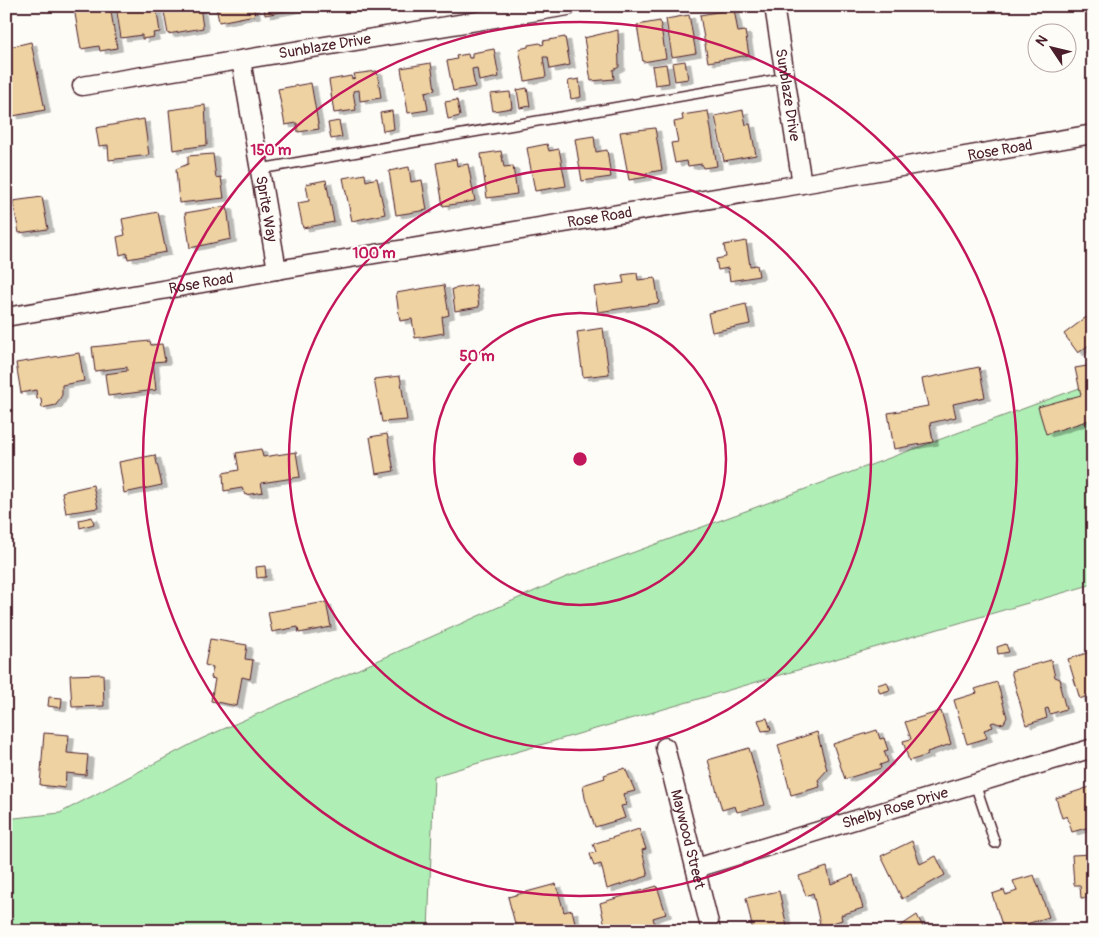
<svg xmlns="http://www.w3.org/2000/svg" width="1099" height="937" font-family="Pangolin,sans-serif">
<defs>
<filter id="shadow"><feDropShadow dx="5.5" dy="3" stdDeviation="0" flood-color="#0004"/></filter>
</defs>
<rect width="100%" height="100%" fill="#fdfcf7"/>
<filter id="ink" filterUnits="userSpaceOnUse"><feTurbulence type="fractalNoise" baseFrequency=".02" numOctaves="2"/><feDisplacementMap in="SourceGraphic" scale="10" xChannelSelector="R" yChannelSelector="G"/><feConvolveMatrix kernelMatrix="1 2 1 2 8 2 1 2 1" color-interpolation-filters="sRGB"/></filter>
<g filter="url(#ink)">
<!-- green -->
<path fill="#afefb6" stroke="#7c8770" d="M1093,383V584L434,776L428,931H6V819L60,813L201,739L564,578Z"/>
<!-- building -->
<path fill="#eed2a2" stroke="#4a1f2b" filter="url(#shadow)" d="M86,6H110L117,48L100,51L99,46L81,49L74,8Z
M116,6H156L160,32L153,33L154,37L142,39V35L121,38Z
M163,6H200L203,28L168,34Z
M216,6H253L255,15L219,22Z
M264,6H301V8L265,15Z
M734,9L738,32L745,31L749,55L708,62L700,15Z
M689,15L696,53L672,57L666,19Z
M660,21L666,58L643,62L637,25Z
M618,30L619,67L613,70L614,79L591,81L584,38Z
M565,37L570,65L550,69L548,57H543L546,77L525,81L519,49L528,47V45L540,43L541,45L544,44L543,41Z
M31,42L45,110L13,116L6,83V48Z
M494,49L499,77L479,81L477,68L472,69L475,87L453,91L447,61L457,59L456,56L468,54L469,58H472V53Z
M685,61L688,79L675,81L672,63Z
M431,63L435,90L425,92L428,110L408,113L401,68Z
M666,64L669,83L655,85L652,66Z
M377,71L381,98L360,101L359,90L353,91L356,110L334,113L329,80L351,76L352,79L355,78L354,74Z
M579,79L581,97L571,99L568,81Z
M311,83L319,129L298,132L297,123L285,125L278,89Z
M527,88L530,106L520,108L517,90Z
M510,92L512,108L493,111L490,94Z
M457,100L460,116L448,119L445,102Z
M205,105L207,145L173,150L169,110Z
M743,110L746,125L750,124L756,155L724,161L715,116Z
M392,111L394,129L383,131L380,113Z
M708,111L717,166L703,168L702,164L688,166L687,161L675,163L671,143L678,142L674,122L683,120L682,115Z
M144,119L149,155L109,160L108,145L99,146L96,128Z
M339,121L342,137L331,139L328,123Z
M655,128L662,170L646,173L647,177L629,180L620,132Z
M594,136L596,152L607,150L611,177L582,181L575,139Z
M547,144L549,151L559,149L566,186L535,191L527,148Z
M501,151L504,167L513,166L517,194L487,198L481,154Z
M213,154L216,178L221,177L224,198L179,203L176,169L188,164V156Z
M456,159L457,166L468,164L475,201L443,206L436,163Z
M409,167L411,182L422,180L427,210L396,215L389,171Z
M365,174L366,181L377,178L385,214L352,221L343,178Z
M326,180L334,222L303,228L298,203L309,201L306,184Z
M42,197L48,229L19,233L13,201Z
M227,206L231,239L190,248L185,213Z
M158,212L166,252L128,259L127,253L120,255L117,237L125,235L122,219Z
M746,241L750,266L757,265L759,276L730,281L728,268L718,270L716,259L726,257L724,245Z
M637,273L638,280L655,278L659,303L598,312L594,287L624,283L622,275Z
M444,285L449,315L442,317L444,333L415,338L412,319L400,321L396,293Z
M476,285L479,307L455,311L452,289Z
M746,304L750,324L712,332L708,313Z
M1093,312V342L1078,353L1064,334Z
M603,328L609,374L583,377L577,332Z
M150,341L151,345L162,344L165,361L153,362L156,390L108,396L105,374L127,371V367L95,371L92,347Z
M79,353L84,381L62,385V395L56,405L42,408L41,398L37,399L36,390L21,393L16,363Z
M1093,365V419L1046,434L1038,407L1081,395L1075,368Z
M979,367L985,397L953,404L956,417L930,423L933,442L894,449L888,413L928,406L922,379Z
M400,376L407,420L382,422L374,379Z
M387,434L394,471L376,474L370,437Z
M261,449L263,457L296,452L300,477L261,483L263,492L245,495L242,488L224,491L223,473L239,470L236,453Z
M155,455L162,485L124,493L119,462Z
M93,485L98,508L66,513L62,492Z
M92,517L94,524L80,528L79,520Z
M265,566L266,577L257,578L256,567Z
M326,602L331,627L299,633L298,627L272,632L268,612Z
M210,639L247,645L245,659L253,660L250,679L242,677L237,706L211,701L215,679L211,678L213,667L205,665Z
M1006,644L1009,652L998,654L997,647Z
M1093,651V693L1080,699L1068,659Z
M1051,660L1055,677L1060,679L1061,683L1060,687L1066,709L1050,714L1048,708L1045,709L1047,718L1026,725L1011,671Z
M103,674L104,706L72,707L70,675Z
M887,682L890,690L880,693L877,685Z
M997,682L1007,717L1004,723L999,724L994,722L991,723L993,727L984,730L987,738L967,744L954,700L977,693L975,689Z
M49,697L62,698L61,708L48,706Z
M941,711L951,744L927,752L928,755L909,761L903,741L911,739L905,722Z
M767,718L771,730L762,731L758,720Z
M877,730L880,739L884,738L888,750L884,751L888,762L880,765L881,768L845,779L833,744Z
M817,732L827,770L818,780L820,787L791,795L778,745Z
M44,733L69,735L67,753L88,755L86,775L66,773L65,788L40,785Z
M749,748L765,805L737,812L735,806L722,810L708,760Z
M625,768L635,791L623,794L626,805L621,806L625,818L595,827L585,798L583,785L605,778L604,775Z
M1093,786V826L1072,832L1067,816L1062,818L1056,798Z
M639,829L646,849L642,850L648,876L607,889L601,864L594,866L590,854L596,852L593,844Z
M912,841L920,864L936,856L945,875L902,899L881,856Z
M1093,854V897L1081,898L1080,885H1074L1072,855Z
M827,867L831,884L853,875L863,908L841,915L842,920L823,926L820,924L813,893L806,896L799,876Z
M1034,875L1049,917L1004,931L992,894L1004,890L1006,895L1017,891L1013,881Z
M556,884L564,912L572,910L577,931H550L549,927L533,931H517L508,897Z
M657,886L666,914L653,918L655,925L660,931H606L600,903Z
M779,891L788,931H753L746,898Z
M917,915L925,931H893Z"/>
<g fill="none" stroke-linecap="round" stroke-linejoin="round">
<!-- service casing -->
<g stroke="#4a1f2b" stroke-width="12">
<path id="service" d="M260,169L786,78
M975,784L995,843"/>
</g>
<!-- minor casing -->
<g stroke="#4a1f2b" stroke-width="21">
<g id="minor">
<path id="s1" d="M774,6L802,184"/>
<path id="s2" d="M241,60L277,270"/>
<path id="s3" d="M82,86L568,6"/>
<path id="s4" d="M6,317L277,270L802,184L1093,134"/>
<path id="s5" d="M665,747L711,931"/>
<path id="s6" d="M696,868L1093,748"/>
</g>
</g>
<!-- service -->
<use href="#service" stroke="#fdfcf7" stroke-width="9"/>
<!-- minor -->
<use href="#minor" stroke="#fdfcf7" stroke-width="18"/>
</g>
</g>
<!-- distance rings -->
<g fill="none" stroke="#c2185b" stroke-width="2.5">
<circle cx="580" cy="459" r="146"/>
<circle cx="580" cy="459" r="291"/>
<circle cx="580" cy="459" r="437"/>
</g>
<g text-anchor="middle" stroke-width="4" stroke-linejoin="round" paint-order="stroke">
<!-- street labels -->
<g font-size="15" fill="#4a1f2b" stroke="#fdfcf7">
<text dy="5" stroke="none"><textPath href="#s3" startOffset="246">Sunblaze Drive</textPath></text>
<text dy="5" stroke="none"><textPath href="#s1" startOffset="90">Sunblaze Drive</textPath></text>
<text dy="5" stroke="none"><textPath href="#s4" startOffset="1008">Rose Road</textPath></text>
<text dy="5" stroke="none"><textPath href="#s2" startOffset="151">Sprite Way</textPath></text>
<text dy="5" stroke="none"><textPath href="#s4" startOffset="602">Rose Road</textPath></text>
<text dy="5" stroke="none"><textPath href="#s4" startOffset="198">Rose Road</textPath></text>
<text dy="5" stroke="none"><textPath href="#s6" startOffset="208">Shelby Rose Drive</textPath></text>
<text dy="5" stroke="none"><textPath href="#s5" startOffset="95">Maywood Street</textPath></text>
</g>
</g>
<circle cx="580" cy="459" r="8" fill="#c2185b" stroke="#fdfcf7" stroke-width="2.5"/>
<g font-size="15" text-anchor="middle" font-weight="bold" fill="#c2185b" stroke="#fdfcf7" stroke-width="4" stroke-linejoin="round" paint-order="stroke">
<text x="271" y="155">150 m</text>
<text x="374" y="258">100 m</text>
<text x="477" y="361">50 m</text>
</g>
<!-- margin -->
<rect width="1099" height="937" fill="none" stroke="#fdfcf7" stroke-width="25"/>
<rect x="12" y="12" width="1074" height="912" fill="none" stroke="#4a1f2b" stroke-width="2" filter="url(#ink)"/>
<!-- north arrow -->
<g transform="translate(1052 48) rotate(305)"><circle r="24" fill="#fdfcf7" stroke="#b5a4a5"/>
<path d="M0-4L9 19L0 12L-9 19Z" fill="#4a1f2b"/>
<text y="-8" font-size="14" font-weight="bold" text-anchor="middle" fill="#4a1f2b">N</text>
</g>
</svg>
